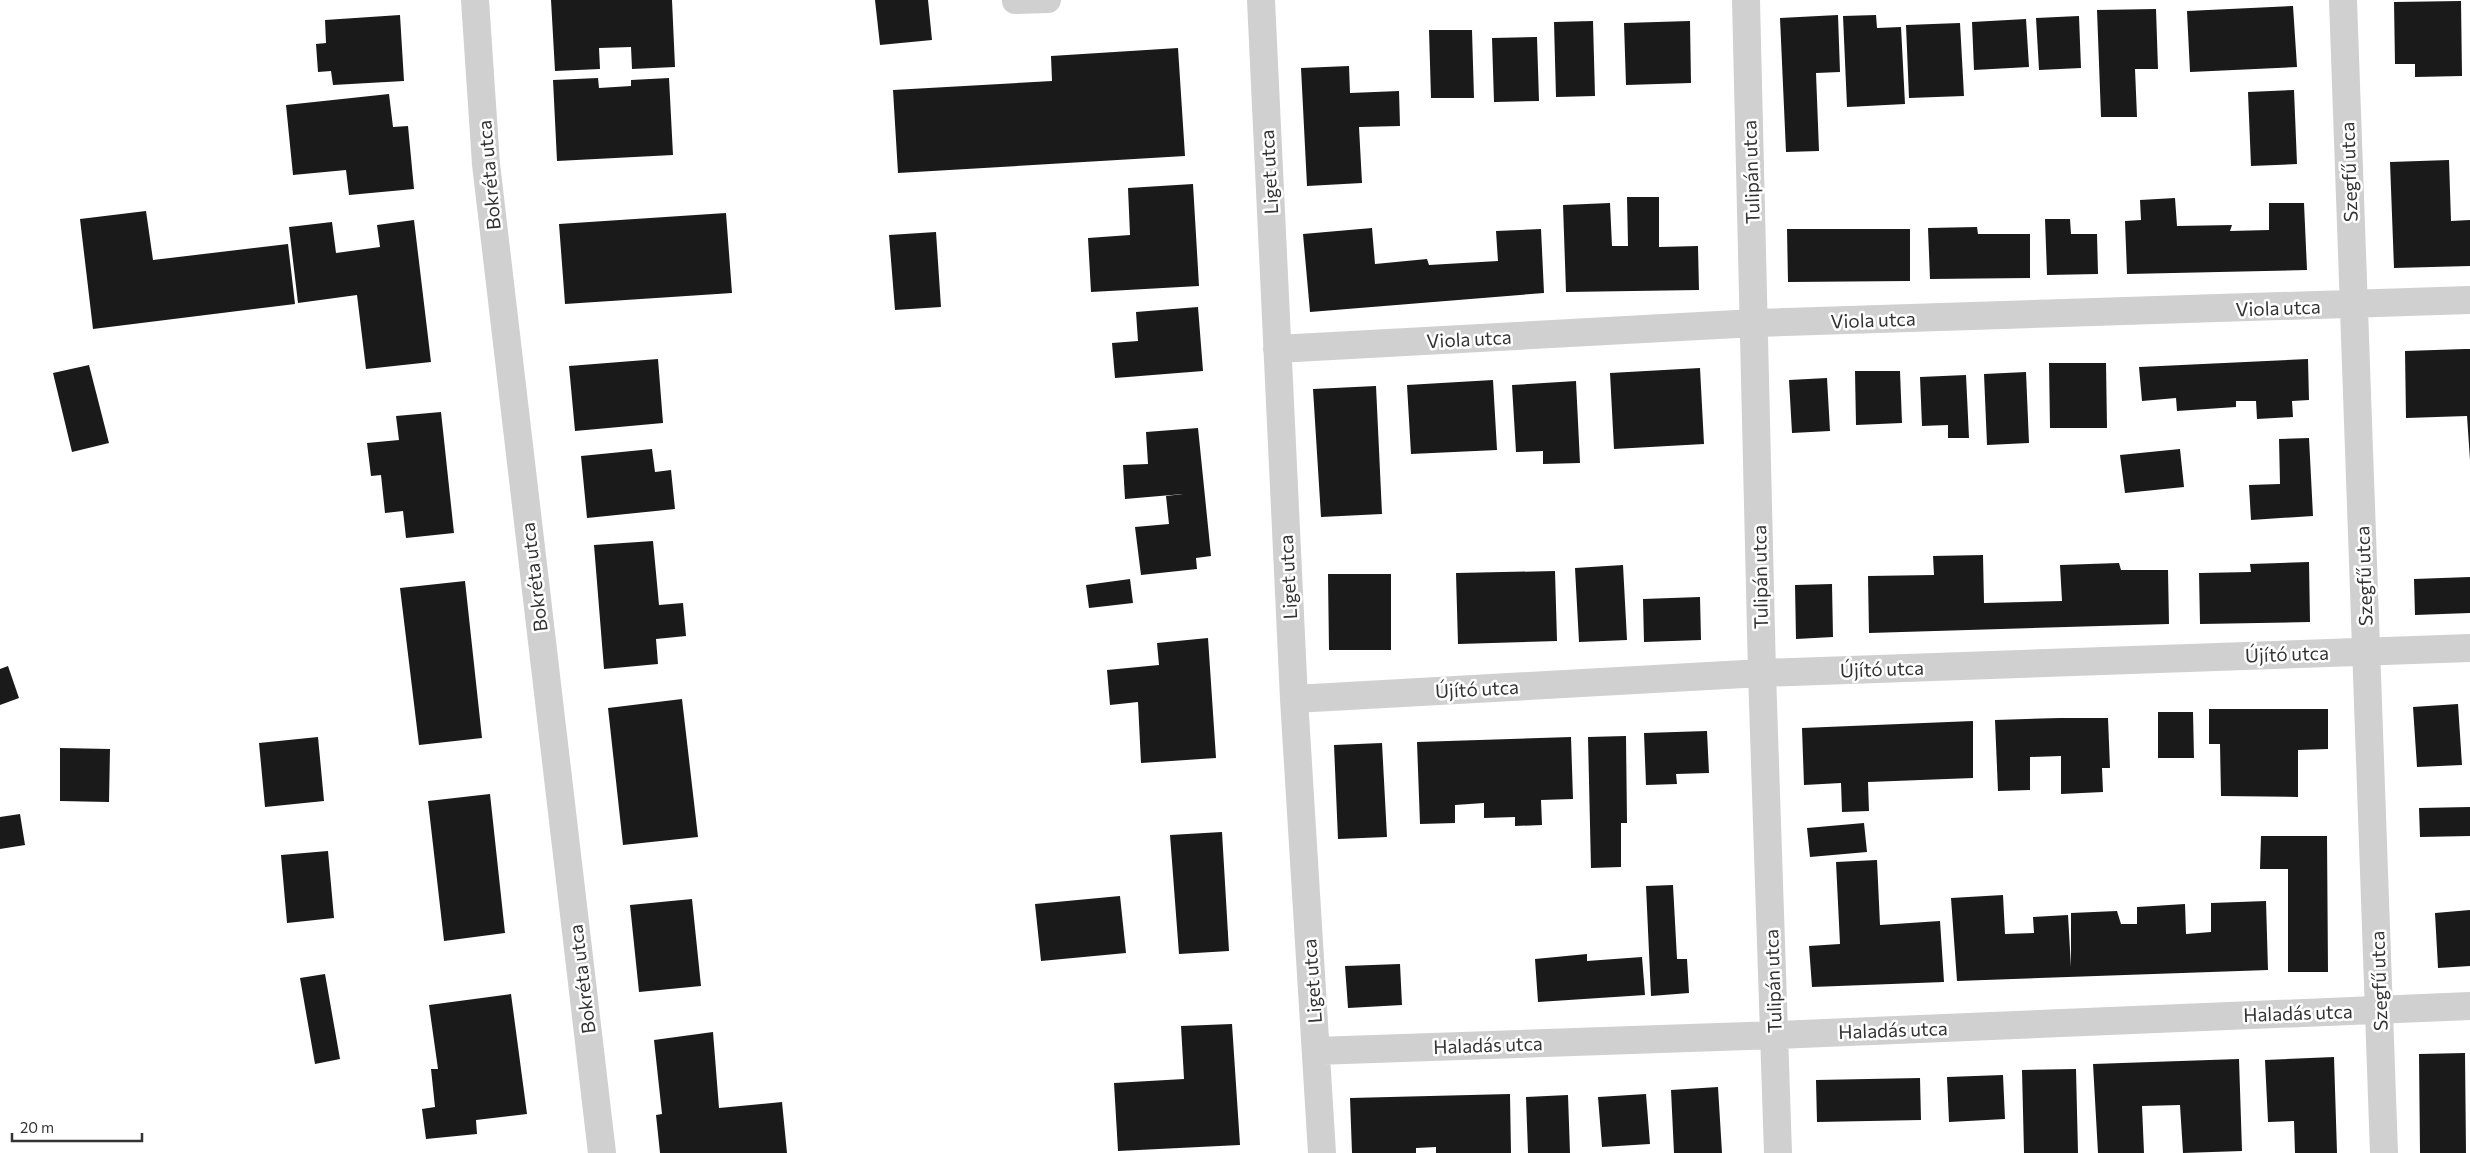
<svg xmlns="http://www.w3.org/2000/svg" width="2470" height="1153" font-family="Commissioner,sans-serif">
<rect width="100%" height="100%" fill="#fff"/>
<!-- building -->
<path fill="#1a1a1a" d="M551,0H672L675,67L632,69L631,47L599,48L600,69L555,71Z
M875,0H928L932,40L880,45Z
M2461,1L2462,76L2415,77V64H2395L2394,2Z
M2293,6L2297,67L2190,72L2187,11Z
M2156,9L2158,69H2135L2137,117H2101L2097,10Z
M400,15L404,81L333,85L331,71L318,72L316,44L326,43L325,20Z
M1838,15L1840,72L1816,73L1819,151L1786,152L1780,18Z
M1876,15L1877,28L1901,27L1905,104L1847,107L1843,16Z
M2079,16L2081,68L2039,70L2036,18Z
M2026,19L2029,67L1974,70L1972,22Z
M1593,21L1595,96L1556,97L1554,22Z
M1690,21L1691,83L1626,85L1624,23Z
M1960,23L1964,96L1909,98L1906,25Z
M1429,30H1472L1474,98H1431Z
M1537,37L1539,101L1494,102L1492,38Z
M1178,48L1185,156L898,173L893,90L1052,81L1051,56Z
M1349,66L1350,93L1399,91L1400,126L1359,127L1362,183L1307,186L1301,68Z
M598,78L599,88L631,86V80L669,78L673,155L557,161L553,80Z
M2294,90L2297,164L2251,166L2248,92Z
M389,94L393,127L408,126L414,189L349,195L346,170L293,175L286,105Z
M2449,160L2451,221L2470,220V266L2394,268L2390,162Z
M1193,184L1199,286L1091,292L1088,238L1130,235L1128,188Z
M1627,197H1659V247L1698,246L1699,290L1566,292L1563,205L1610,203L1612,246H1628Z
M2175,198L2177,226L2232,225L2230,231L2269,230V203H2304L2307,270L2127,274L2125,221L2141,220L2140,200Z
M146,211L153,260L288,244L295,304L93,329L80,219Z
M726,213L732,293L565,304L559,224Z
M2045,219H2070L2071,234H2097L2098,274L2047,275Z
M414,220L431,362L366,369L357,295L298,303L289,227L332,222L336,253L380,247L377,225Z
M1977,227L1978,234H2030V278L1930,279L1928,228Z
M1372,228L1375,264L1427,259L1429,265L1498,261L1496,231L1541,229L1544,293L1310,312L1303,234Z
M1787,229H1910V281L1788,282Z
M936,232L941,307L895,310L889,235Z
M1198,307L1203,371L1115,378L1112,343L1138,341L1136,312Z
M2465,349H2470V460L2467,416L2406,418L2405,351Z
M658,359L663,423L575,431L569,366Z
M2308,359L2309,400L2292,401L2293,417L2257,419L2256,401H2236V407L2177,411L2176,398L2142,401L2139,367Z
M2049,363H2106L2107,428H2050Z
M89,365L109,443L72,452L53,373Z
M1700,368L1704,444L1614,449L1610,373Z
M1855,371H1900L1902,423L1856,425Z
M2026,372L2029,443L1987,445L1984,374Z
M1966,375L1969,438H1948V425L1922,426L1920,377Z
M1827,378L1830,431L1792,433L1789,380Z
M1493,380L1497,450L1411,454L1407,385Z
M1576,381L1580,463L1543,464V451L1516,452L1512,385Z
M1376,386L1382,514L1321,517L1313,389Z
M441,412L454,533L406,538L403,511L385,513L381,475L371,476L367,443L399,440L396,416Z
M1198,428L1211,556L1196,558L1197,569L1141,575L1135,527L1169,524L1166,496L1183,494L1125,499L1123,465L1148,464L1146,432Z
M2309,438L2313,516L2251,520L2249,485L2280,484L2279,439Z
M652,449L655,472L671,470L675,509L587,518L581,456Z
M2180,449L2184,487L2125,493L2120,455Z
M653,541L659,605L683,603L686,636L656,639L658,664L604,669L594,545Z
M1983,555L1984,603L2062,601L2060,565L2119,563L2121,570H2168L2169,624L1869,633L1868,576L1934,575L1933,556Z
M2309,562L2310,622L2200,624L2199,573L2251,572L2250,564Z
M1623,565L1627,640L1579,642L1575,568Z
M1555,571L1557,641L1458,644L1456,573Z
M1328,574H1391V650H1329Z
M2470,577V613L2415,615L2414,579Z
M1130,579L1133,603L1089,608L1086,585Z
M465,581L482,738L419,745L400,588Z
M1832,584L1833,637L1796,639L1795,585Z
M1700,597L1701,640L1644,642L1643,599Z
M1208,638L1216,758L1141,763L1138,702L1110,705L1107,670L1159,665L1157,643Z
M8,666L19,698L0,705V669Z
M682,699L698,837L623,845L608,708Z
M2458,704L2462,765L2417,767L2413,707Z
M2209,709H2328V749L2298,750V797L2221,796L2220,744H2209Z
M2158,712H2193L2194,758H2158Z
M2060,718H2108L2110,768H2102L2103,792L2061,794V756L2030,757V790L1998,791L1995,720Z
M1973,721V778L1868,782L1869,811L1842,812L1841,783L1804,785L1802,728Z
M1707,731L1709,773L1676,774L1677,784L1646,785L1644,733Z
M1626,736L1627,823H1621V867L1591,868L1588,737Z
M318,737L324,801L265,807L259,743Z
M1571,737L1573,799L1541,800L1542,825L1515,826V817L1484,818V803L1455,805V823L1420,824L1417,742Z
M1382,743L1387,837L1338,839L1334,745Z
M60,748L110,749L109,802L60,801Z
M490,794L505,933L444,941L428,801Z
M2470,807V836L2420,837L2419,808Z
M20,814L25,845L0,849V817Z
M1864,823L1867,852L1810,857L1807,828Z
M1222,832L1229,951L1179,954L1170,835Z
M2261,836H2327L2328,972H2288V869H2260Z
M328,851L334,918L287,923L281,855Z
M1877,860L1880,925L1940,921L1944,982L1812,987L1809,946L1840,944L1836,862Z
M1673,885L1677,959H1687L1689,993L1651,996L1646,886Z
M2003,895L2005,934L2034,933L2033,917L2068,915L2071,967V913L2117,911L2121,924H2137V907L2185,904L2186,934L2211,932V903L2266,901L2268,970L1957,981L1951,898Z
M1120,896L1126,953L1041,961L1035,904Z
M692,899L701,986L639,992L630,905Z
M2470,910V966L2438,968L2435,913Z
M1587,954V961L1642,957L1645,995L1538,1002L1535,959Z
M1400,964L1402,1005L1348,1008L1345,966Z
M325,974L340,1059L315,1064L300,978Z
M511,994L527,1114L476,1120L477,1134L426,1139L422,1109L435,1107L431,1069H438L429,1005Z
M1232,1024L1240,1145L1118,1151L1114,1083L1184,1079L1181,1026Z
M713,1032L719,1108L782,1102L787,1153H660L656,1115L662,1114L654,1040Z
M2465,1053L2466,1153H2420L2419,1054Z
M2334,1057L2337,1153H2295L2294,1121L2268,1122L2265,1060Z
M2239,1059L2242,1151L2183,1153L2180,1105L2142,1106L2144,1153H2098L2093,1064Z
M2076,1069L2078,1153H2024L2022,1070Z
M2003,1075L2005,1119L1949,1122L1947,1077Z
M1920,1078L1921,1120L1817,1122L1816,1080Z
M1718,1087L1722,1153H1674L1671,1090Z
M1510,1094L1511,1153H1436V1147L1416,1148V1153H1352L1350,1098Z
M1646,1094L1650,1144L1602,1147L1598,1097Z
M1568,1095L1570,1153H1528L1526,1097Z"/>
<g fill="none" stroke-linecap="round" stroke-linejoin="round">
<!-- service -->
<path stroke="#d0d0d0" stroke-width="26" d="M1015,1L1048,0"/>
<!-- minor -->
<path stroke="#d0d0d0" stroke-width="28" d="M475,0L486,164L602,1153
M1261,0L1294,699L1322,1153
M1746,0L1762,673L1778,1153
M2343,0L2384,1153
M1277,349L1755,323L2470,300
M1294,699L1762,673L2470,648
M1316,1051L1776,1035L2470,1006"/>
</g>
<g text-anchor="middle" stroke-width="5" stroke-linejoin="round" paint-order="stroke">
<!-- street labels -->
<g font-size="19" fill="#333" stroke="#fff">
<text transform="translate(1269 172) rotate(-93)" y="7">Liget utca</text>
<text transform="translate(1751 172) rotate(-92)" y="7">Tulipán utca</text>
<text transform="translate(2349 172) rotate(-92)" y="7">Szegfű utca</text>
<text transform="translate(489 175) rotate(-95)" y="7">Bokréta utca</text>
<text transform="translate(2278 308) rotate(-2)" y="7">Viola utca</text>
<text transform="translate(1873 320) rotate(-2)" y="7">Viola utca</text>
<text transform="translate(1469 339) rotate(-3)" y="7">Viola utca</text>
<text transform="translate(2364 576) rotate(-92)" y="7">Szegfű utca</text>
<text transform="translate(534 577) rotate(-97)" y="7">Bokréta utca</text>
<text transform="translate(1288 577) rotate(-93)" y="7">Liget utca</text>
<text transform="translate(1760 577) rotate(-91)" y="7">Tulipán utca</text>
<text transform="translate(2287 654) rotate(-2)" y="7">Újító utca</text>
<text transform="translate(1882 669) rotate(-2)" y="7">Újító utca</text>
<text transform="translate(1477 689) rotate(-3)" y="7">Újító utca</text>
<text transform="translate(582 979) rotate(-97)" y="7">Bokréta utca</text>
<text transform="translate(1312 981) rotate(-94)" y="7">Liget utca</text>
<text transform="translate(1773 981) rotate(-92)" y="7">Tulipán utca</text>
<text transform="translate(2379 981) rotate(-92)" y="7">Szegfű utca</text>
<text transform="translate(2298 1013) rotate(-2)" y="7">Haladás utca</text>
<text transform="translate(1893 1030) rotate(-2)" y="7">Haladás utca</text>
<text transform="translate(1488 1045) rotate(-2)" y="7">Haladás utca</text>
</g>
</g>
<!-- scale -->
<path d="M12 1133v8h130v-8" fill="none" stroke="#333333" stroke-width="2.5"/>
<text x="20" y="1133" font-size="15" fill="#333333" stroke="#ffffff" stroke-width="4" paint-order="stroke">20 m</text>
</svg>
